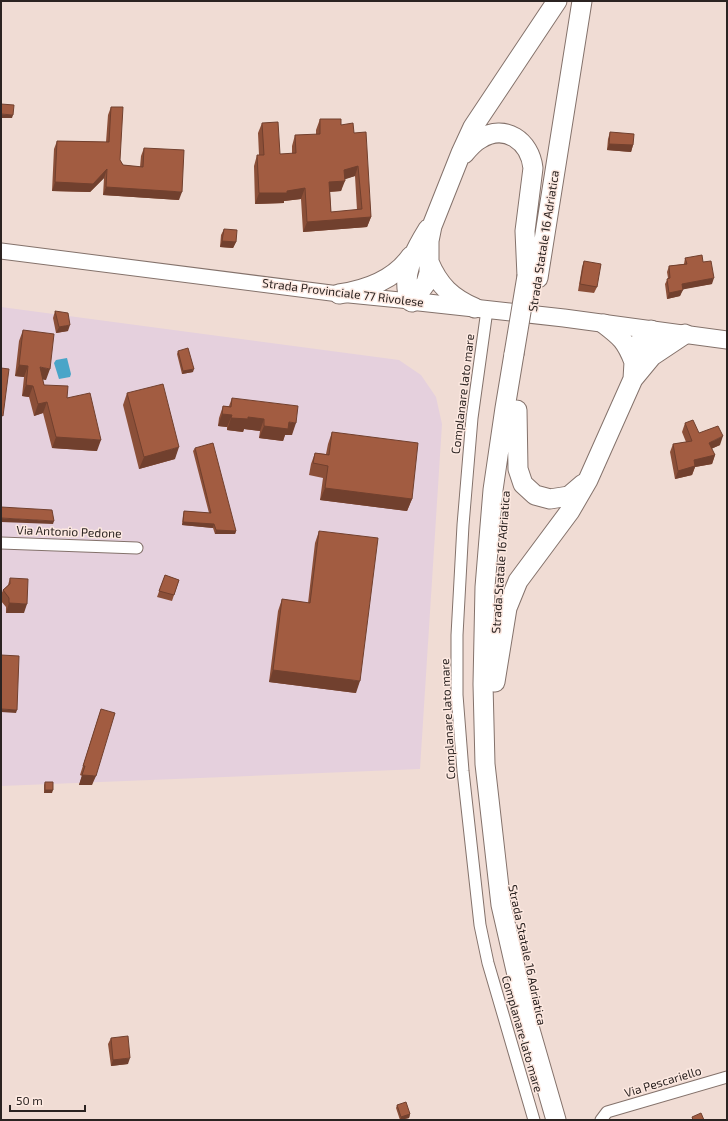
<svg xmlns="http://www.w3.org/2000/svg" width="728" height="1121" font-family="'Exo 2',sans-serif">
<rect width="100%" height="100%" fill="#f0dcd4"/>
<!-- industrial -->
<path fill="#e5d0dd" d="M1,307L399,360L421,375L436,397L442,424L420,769L1,786Z"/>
<!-- water -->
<path fill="#49a5c8" d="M67,358L71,374L70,377L59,379L54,363L56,360Z"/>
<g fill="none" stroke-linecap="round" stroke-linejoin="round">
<!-- street casing -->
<g stroke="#84726b" stroke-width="13">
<path id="street" d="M487,310L472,418L463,525L457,635V695L463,771L480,925L488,963L534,1120
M1,543L137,548
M601,1120L607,1112L727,1077"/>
</g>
<!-- secondary casing -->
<g stroke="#84726b" stroke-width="17">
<path id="secondary" d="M1,251L339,294L410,301"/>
</g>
<!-- primary casing -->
<g stroke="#84726b" stroke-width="19">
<path id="primary" d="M410,301L564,318L727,340"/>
</g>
<!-- highway casing -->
<g stroke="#84726b" stroke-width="21">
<path id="highway" d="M464,154C469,148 473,143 480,139C505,123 530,141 533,168L525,231L527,276
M429,262C439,286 452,298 475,308
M538,278L582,1
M339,294C366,290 395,279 411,256
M410,301C400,276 415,250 428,229
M412,302L426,283L429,273V241L432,226L461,153L473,127L557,1
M604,324C621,337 626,341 634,362
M514,354L505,408L493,490L485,587L483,684L485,764L501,905L528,1023L556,1120
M633,379L634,362L641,340L651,330L655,344L652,356
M517,410L518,469L523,484L535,495L550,499L569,496L583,484
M495,682L507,608L518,581L570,511L588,480L633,379L652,356L685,334"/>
</g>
<!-- street -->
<use href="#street" stroke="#fff" stroke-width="11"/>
<!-- secondary -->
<use href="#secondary" stroke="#fff" stroke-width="15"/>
<!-- primary -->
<use href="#primary" stroke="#fff" stroke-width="17"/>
<!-- highway -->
<use href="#highway" stroke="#fff" stroke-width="19"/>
<!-- highway-bridge casing -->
<g stroke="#84726b" stroke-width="21" stroke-linecap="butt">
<path id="highway-bridge" d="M514,354L527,276"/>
</g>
<!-- highway-bridge -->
<use href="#highway-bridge" stroke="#fff" stroke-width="19"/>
</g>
<!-- wall -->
<path fill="#8b4f38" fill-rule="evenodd" d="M111,107L120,160L123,165L140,167L141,156L144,148L179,200L103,195L104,178L90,192L52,191L54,149L57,141L106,142L108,115Z
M320,119L341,125L354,133L371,217L367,227L303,232L301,199L284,201V203L255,204L254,166L257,155H259L258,133L262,123L280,154H292V146L295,135H316V130ZM355,176L357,210L331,212L330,192L341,191L344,179Z
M610,132L633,145L631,152L607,150L608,139Z
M224,229L236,242L233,248L220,247L221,235Z
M685,258L703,262L712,284L682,289L680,296L667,299L665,284L668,278L667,272L669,266L684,264Z
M584,261L597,287L594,293L578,291L582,267Z
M55,311L68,331L56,333L53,318Z
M23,330L46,380L42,379L44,385L67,398L97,451L52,448L43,413L34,416L29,397L22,396L24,377L15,376L19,341Z
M178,351L193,372L182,374L177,354Z
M127,393L175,459L139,469L123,405Z
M232,398L292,435H285L283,441L259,438L260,431L244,429L243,432L227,430V427L218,426L219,418L223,406H229Z
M685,423L699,433L720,445L711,449L715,455L712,464L695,467L692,475L675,479L670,452L673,444L686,442L682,432Z
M332,432L412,499L407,511L320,500L323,478L309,475L311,464L315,453L326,454L328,444Z
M195,448L236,531L235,534H215L213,528L182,525L183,515L184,511L209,513L193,451Z
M319,531L356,693L269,682L278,611L282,599L308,603L315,543Z
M165,575L179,580L172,601L157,597Z
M10,578L24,613H6V607L1,601V595L3,590L8,585Z
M101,709L92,785H79L82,776L80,775Z
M45,782L52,793H44V785Z
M111,1038L128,1064L111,1066L108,1044Z
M397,1105L410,1114L409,1118L400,1120L396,1108Z"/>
<!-- shaded-wall -->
<path fill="#71402e" d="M1,114L13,115L12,118H1Z
M609,144L633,145L631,152L607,150Z
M358,166L355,176L340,181L344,170Z
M107,169L104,178L90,192L52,191L55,182Z
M345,181L341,191L325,192L329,182Z
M106,187L182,192L179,200L103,195Z
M305,188L301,199L284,201V203L255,204L259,193Z
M371,217L367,227L303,232L307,222Z
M222,241L236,242L233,248L220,247Z
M714,278L712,284L680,290L682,284Z
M683,290L680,296L667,299L669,293Z
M70,325L68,331L56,333L59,327Z
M19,365L28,366L24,377L15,376Z
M40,367L50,369L46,380L36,378Z
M194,369L193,372L182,374L183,371Z
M26,385L33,386L29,397L22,396Z
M47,402L43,413L34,416L38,404Z
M222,414L232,415L227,427L218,426Z
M248,417L264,419L260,431L244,429L243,432L227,430L231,418Z
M289,422L296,423L292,435H285L283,441L259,438L264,426Z
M723,436L720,445L706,451L709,443Z
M56,437L101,440L97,451L52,448Z
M179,447L175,459L139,469L144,457Z
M715,455L712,464L695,467L692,475L675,479L678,471L694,460Z
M325,488L412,499L407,511L320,500Z
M1,518L54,521L53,524L1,522Z
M183,522L214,524L213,528L182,525Z
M216,530L236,531L235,534H215Z
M9,603L27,604L24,613H6Z
M273,670L360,681L356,693L269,682Z
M1,709L17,710L16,713L1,712Z
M82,775L96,776L92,785H79Z
M45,790H53L52,793H44Z
M130,1058L128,1064L111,1066L113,1060Z
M410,1114L409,1118L400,1120L401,1117Z"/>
<!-- building -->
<path fill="#a25c41" stroke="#71402e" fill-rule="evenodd" d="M1,104L14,105L13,115L1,114Z
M111,107H123L120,160L123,165L143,167L144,148L184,150L182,192L106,187L107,169L93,184L55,182L57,141L109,142Z
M320,119H341V125L353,123L354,133L366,132L371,217L307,222L305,188L287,191V193H259L257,155H264L262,123L278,122L280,154L296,153L295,135L320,134ZM358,166L362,209L331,212L329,182L345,181L344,170Z
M610,132L634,134L633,145L609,144Z
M224,229L237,230L236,242L222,241Z
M702,255L703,262L711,261L714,278L682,284L683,290L669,293L667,279L670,278L669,266L687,264L685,258Z
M584,261L601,264L597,287L580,284Z
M55,311L68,313L70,325L59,327Z
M23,330L54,334L50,369L40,367L44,385L68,386L67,398L90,393L101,440L56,437L47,402L38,404L33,386L26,385L28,366L19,365Z
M188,348L194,369L183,371L178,351Z
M1,368L9,369L3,416L1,415Z
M163,384L179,447L144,457L127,393Z
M232,398L298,406L296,423L289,422L288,429L264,426V419L248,417V419L231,418L232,415L222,414L223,406L231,407Z
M693,420L699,433L718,426L723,436L709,443L715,455L694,460L695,466L678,471L673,444L692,441L685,423Z
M332,432L418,443L412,499L325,488L328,466L313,463L315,453L329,455Z
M213,443L236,531L216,530L214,524L183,522L184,511L211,513L195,448Z
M1,507L52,510L54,521L1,518Z
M319,531L378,538L360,681L273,670L282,599L310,603Z
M165,575L179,580L174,595L159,591Z
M10,578L28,579L27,604L9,603V598L3,590L10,584Z
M1,655L19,656L17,710L1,709Z
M101,709L115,713L96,776L82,775L85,766H83Z
M45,782H53V790H45Z
M128,1036L130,1058L113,1060L111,1038Z
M406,1102L410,1114L401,1117L397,1105Z
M701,1113L704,1120H693L692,1117Z"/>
<g text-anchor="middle" stroke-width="3" stroke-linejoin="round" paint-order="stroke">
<!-- street labels -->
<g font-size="12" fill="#2b2321" stroke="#fde9e1">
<text transform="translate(544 241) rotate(-81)" y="4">Strada Statale 16 Adriatica</text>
<text transform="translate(343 293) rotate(7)" y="4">Strada Provinciale 77 Rivolese</text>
<text transform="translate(463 394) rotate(-83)" y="4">Complanare lato mare</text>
<text transform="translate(69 532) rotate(2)" y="4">Via Antonio Pedone</text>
<text transform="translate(501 562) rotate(-86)" y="4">Strada Statale 16 Adriatica</text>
<text transform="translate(448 719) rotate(-93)" y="4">Complanare lato mare</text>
<text transform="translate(527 955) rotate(78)" y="4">Strada Statale 16 Adriatica</text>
<text transform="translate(522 1034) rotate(74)" y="4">Complanare lato mare</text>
<text transform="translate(663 1082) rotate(-17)" y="4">Via Pescariello</text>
</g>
</g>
<!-- border -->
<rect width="728" height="1121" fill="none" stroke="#2b2321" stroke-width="4"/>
<!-- scale -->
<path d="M10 1105v6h75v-6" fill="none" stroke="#2b2321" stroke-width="2"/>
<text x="16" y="1105" font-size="12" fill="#2b2321" stroke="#fde9e1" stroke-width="3" paint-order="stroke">50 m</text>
</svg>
